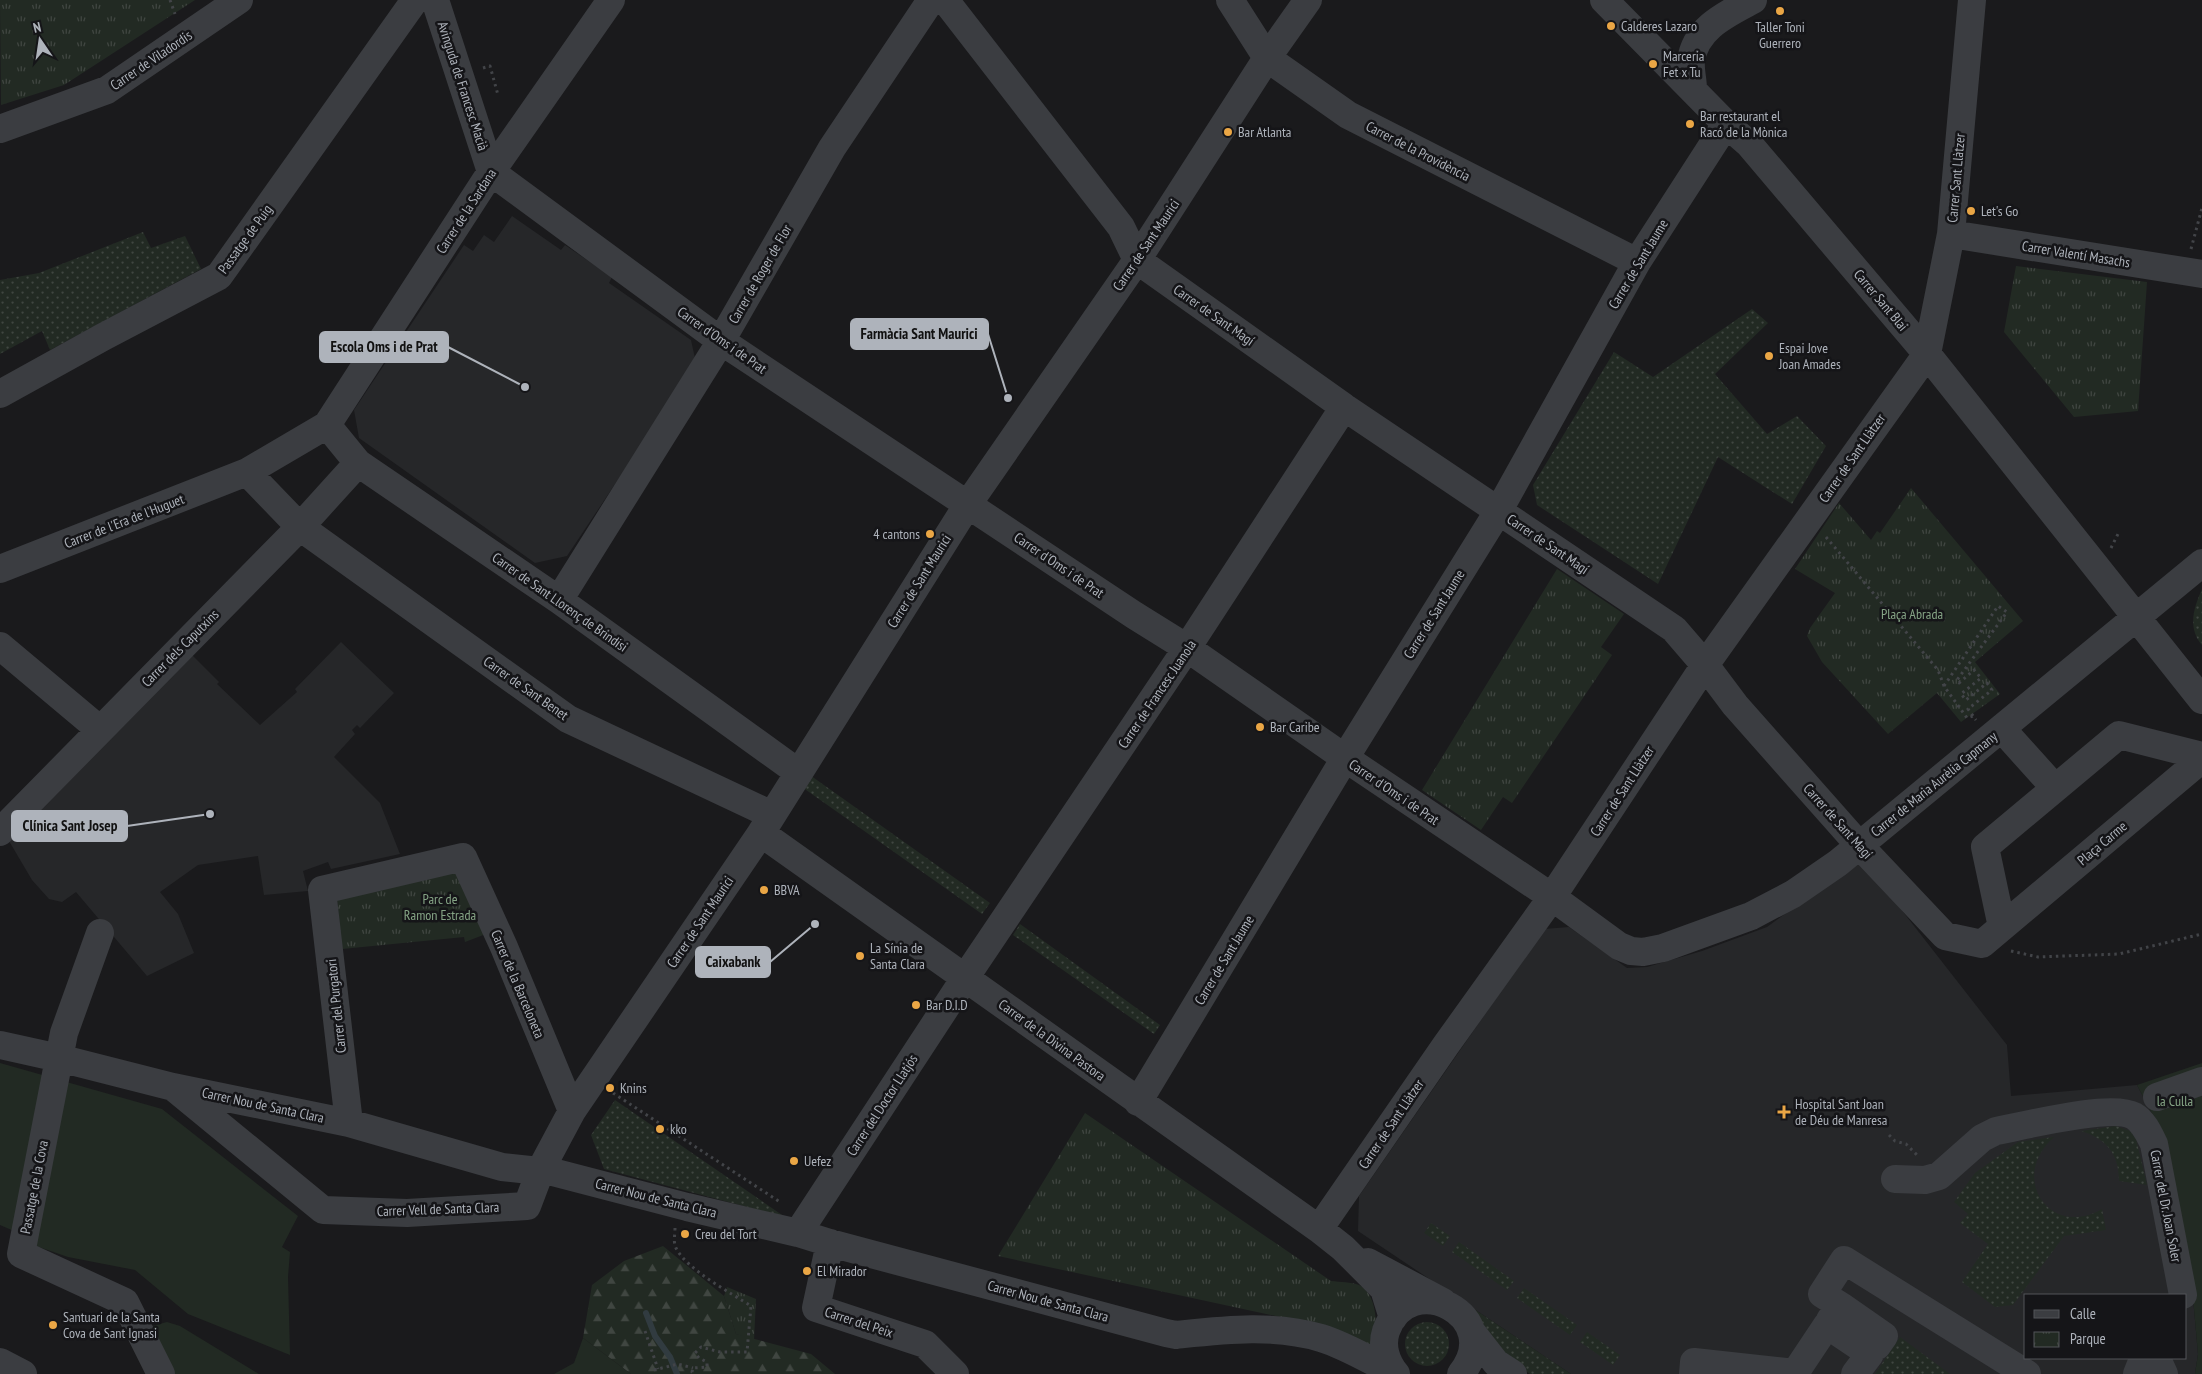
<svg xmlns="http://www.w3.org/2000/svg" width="2202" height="1374" font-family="'PT Sans Narrow',sans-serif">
<defs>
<pattern id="grass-dots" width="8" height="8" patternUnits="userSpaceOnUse" patternTransform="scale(1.25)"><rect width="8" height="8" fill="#222a23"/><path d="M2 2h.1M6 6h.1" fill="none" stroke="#404641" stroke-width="1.8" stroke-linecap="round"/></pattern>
<pattern id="forest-firs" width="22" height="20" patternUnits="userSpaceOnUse" patternTransform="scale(1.25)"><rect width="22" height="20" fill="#222a23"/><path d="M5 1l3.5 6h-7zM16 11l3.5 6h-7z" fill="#404641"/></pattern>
<pattern id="park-tufts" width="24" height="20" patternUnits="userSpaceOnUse" patternTransform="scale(1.25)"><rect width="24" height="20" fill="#222a23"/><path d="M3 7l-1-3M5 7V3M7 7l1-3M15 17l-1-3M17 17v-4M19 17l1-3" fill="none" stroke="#404641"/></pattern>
</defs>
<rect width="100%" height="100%" fill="#1a1a1c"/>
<!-- built -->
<path fill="#262729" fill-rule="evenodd" d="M512,216L561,250L565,245L612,277L609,283L691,340L696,363L567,556L535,563L359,438L354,410L464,245L473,251L484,235L494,242Z
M341,642L394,693L360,728L357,725L352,730L355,734L334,757L380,803L400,854L331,869L328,862L303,871L308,891L264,895L258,856L198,865L160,892L178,914L194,953L147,976L76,892L62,902L49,899L32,880L9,841L192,655L219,682L217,684L260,725L297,692L295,689Z
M1861,858L2007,1045L2011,1096L2137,1085L2159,1127L2192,1286L2198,1354L2195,1374H1571L1358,1231L1359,1196L1544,929L1569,927L1627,968L1647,967L1702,951L1767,927ZM2026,1295H2186V1358H2026Z"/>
<!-- grass -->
<path fill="url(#grass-dots)" d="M143,232L151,248L185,236L201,269L50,350L42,331L0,354V280L39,273Z
M1752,309L1768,323L1715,374L1767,434L1797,416L1826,446L1792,504L1718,457L1658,584L1537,505L1533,485L1614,352L1653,377Z
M2202,589V645C2187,628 2194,607 2202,589Z
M807,773L990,903L982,914L799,785Z
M1020,924L1160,1025L1154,1034L1013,935Z
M615,1100L785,1217L604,1169L591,1135Z
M2116,1126L2130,1131L2136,1139L2147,1185L2119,1181C2119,1154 2107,1139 2081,1131Z
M2054,1137C2007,1179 2052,1239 2102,1209L2106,1230L2064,1236L2013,1305L1995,1307L1962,1282L1988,1244L1960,1223L1968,1214L1954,1202L1975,1173L2018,1142Z
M1431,1223L1450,1236L1443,1246L1424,1233Z
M1459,1242L1514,1281L1507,1290L1452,1252Z
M1524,1288L1577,1325L1570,1335L1517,1298Z
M1474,1309L1571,1374H1530L1511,1361L1484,1331Z
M1405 1344a22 22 0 1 1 44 0a22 22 0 1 1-44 0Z
M1587,1332L1620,1355L1613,1365L1580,1342Z
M1900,1337L1950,1374H1875Z"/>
<!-- forest -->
<path fill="url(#forest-firs)" d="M663,1246L724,1296L736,1334L811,1354L835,1374H631L583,1338L592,1285L624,1261Z"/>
<!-- park -->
<path fill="url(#park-tufts)" d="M0,0H195L64,85L1,105Z
M2016,266L2147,282L2138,411L2074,417L2004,332Z
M1911,488L2023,621L1975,662L2000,694L1961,722L1937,693L1888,734L1822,662L1807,636L1810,628L1835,593L1795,569L1839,503L1871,540L1877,531L1880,533Z
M1557,569L1624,614L1601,647L1612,655L1512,803L1503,797L1481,830L1422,790Z
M457,870L491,932L465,942L464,937L342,949L337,899Z
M1085,1113L1331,1281C1340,1282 1351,1282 1359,1285C1381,1296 1375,1334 1377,1355L1308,1323L998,1256Z
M727,1287L756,1299L754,1340L736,1334L724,1296Z"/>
<!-- garden -->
<path fill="#222a23" d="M0,1063L46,1076L14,1231L0,1225Z
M2202,1063V1374H2195L2198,1354L2192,1286L2159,1127L2137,1085Z
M63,1081L162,1109L298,1216L282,1247L290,1252L288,1277L290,1355L188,1314L135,1270L68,1257L36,1246Z
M167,1322L180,1326L259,1374H171L152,1326Z
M583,1338L631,1374H554L574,1363Z"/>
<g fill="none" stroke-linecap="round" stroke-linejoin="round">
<!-- stream -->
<path stroke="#313b40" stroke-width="6" d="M646,1313L655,1336L670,1357L677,1374"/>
<!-- path -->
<path stroke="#424448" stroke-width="3" stroke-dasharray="2.5 4" stroke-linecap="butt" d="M170,0L175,14
M483,68L490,66L498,95
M2191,249L2202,208
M1826,537L1938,670L1944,686L1967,718L1973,716
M2111,548L2118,534
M1944,686L1998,606L2007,612L1957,680L1959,683L1974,670L1981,678L1961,694L1966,700L1987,683L1992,690L1968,709L1976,720
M2011,951L2038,957L2119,954L2202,934
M613,1093L780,1202
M1889,1135L1895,1141L1906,1144L1917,1155
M675,1228C675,1235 673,1242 676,1248C686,1269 731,1293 751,1306L747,1352H720L701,1347L695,1353L699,1358L707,1362V1367L693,1368L692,1372L695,1374
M645,1331L658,1369
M654,1370L678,1364L693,1368"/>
<!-- minor -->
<path stroke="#3b3d41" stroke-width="28" d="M435,0L491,172
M945,0L1121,227L1137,260L1344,407L1674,629L1705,665L1735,705L1859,845L1945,936L1982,944L2202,759
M1230,0L1267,58L1348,115L1637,262
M1604,0L1726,124L1749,144L1927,354L2202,700
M1693,89C1693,80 1690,70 1691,61C1695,28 1727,14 1753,0
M0,129L107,90L239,0
M491,172L721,341L1134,615L1187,648L1345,758L1552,897L1619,946L1631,951L1643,952L1663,948L1751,916L1793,894L1838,863L2202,563
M1951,234L2202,274
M0,394L103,337L219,276L415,0
M327,425L358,463L559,600L799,773
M247,472L300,527L568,719L772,815
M0,569L247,472L327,425L491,172L611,0
M559,600L721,341L832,148L931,0
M0,646L99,729
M2002,729L2055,788
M0,832L300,527L358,463
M761,833L1319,1229L1343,1248L1384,1289L1393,1318
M2002,927L1985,847L2119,735L2202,756
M100,933L64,1033L21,1254L125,1302L161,1374
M0,1045L59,1058L173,1087L349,1123L502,1167L530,1170L541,1169L687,1207L798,1233L830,1243L1166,1333L1176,1335C1224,1330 1274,1324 1321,1338C1347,1346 1371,1361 1395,1373
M173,1087L323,1210L407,1213L527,1206L541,1169L572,1111L761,833L968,504L1137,260L1267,58L1308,0
M2157,1097L2202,1081
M1138,1102L1345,758L1499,510L1637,262L1726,124
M349,1123L322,890L463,857L504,947L572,1111
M1895,1179L1925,1180L1939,1176L1982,1138L1996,1131C2024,1126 2111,1103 2134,1116C2144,1122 2149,1134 2154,1144L2183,1295
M1319,1229L1446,1045L1552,897L1705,665L1927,354L1951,234L1972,0
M798,1233L965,978L1187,648L1344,407
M830,1243L816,1308L925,1344L955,1374
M1368,1262L1443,1302
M1841,1306L1822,1294L1844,1260L2027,1374
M1830,1320L1841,1306L1884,1336L1877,1346
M1471,1331L1496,1363L1513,1374
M0,1362L23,1374
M1396,1374C1386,1362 1381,1346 1386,1331C1409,1266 1507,1316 1461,1374
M1693,1374L1694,1362L1795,1373L1827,1325L1870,1354L1855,1374
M2137,1374L2141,1364L2150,1360L2159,1363L2164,1374"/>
</g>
<!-- markers -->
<g fill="#eaa645" stroke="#151518" stroke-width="2">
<circle cx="1780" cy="11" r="5"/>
<circle cx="1611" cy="26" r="5"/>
<circle cx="1653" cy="64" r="5"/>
<circle cx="1690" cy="124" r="5"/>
<circle cx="1228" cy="132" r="5"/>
<circle cx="1971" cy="211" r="5"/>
<circle cx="1769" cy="356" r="5"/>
<circle cx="930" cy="534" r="5"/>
<circle cx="1260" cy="727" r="5"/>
<circle cx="764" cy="890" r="5"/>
<circle cx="860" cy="956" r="5"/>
<circle cx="916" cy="1005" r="5"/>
<circle cx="610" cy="1088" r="5"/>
<path d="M1781.5 1104.5h5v5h5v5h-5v5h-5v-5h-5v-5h5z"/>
<circle cx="660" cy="1129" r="5"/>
<circle cx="794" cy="1161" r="5"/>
<circle cx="685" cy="1234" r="5"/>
<circle cx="807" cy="1271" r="5"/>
<circle cx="53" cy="1325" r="5"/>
</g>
<g text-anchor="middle" stroke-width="5" stroke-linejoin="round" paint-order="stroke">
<!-- poi labels -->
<g font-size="14" fill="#aeb3bb" stroke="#151518" text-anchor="start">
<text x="1621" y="31">Calderes Lazaro</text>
<text x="1780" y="32" text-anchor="middle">Taller Toni<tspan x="1780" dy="16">Guerrero</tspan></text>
<text x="1663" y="61">Marceria<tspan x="1663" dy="16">Fet x Tu</tspan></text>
<text x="1700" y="121">Bar restaurant el<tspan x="1700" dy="16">Racó de la Mònica</tspan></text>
<text x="1238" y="137">Bar Atlanta</text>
<text x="1981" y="216">Let's Go</text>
<text x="1779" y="353">Espai Jove<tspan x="1779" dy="16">Joan Amades</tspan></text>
<text x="920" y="539" text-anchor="end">4 cantons</text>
<text x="1270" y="732">Bar Caribe</text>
<text x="774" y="895">BBVA</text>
<text x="870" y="953">La Sínia de<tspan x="870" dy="16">Santa Clara</tspan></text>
<text x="926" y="1010">Bar D.I.D</text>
<text x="620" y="1093">Knins</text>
<text x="1795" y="1109">Hospital Sant Joan<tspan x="1795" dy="16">de Déu de Manresa</tspan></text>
<text x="670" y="1134">kko</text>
<text x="804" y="1166">Uefez</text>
<text x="695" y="1239">Creu del Tort</text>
<text x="817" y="1276">El Mirador</text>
<text x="63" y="1322">Santuari de la Santa<tspan x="63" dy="16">Cova de Sant Ignasi</tspan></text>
</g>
<!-- street labels -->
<g font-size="14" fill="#aeb3bb" stroke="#151518">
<text transform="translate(151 60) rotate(-34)" y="5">Carrer de Viladordis</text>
<text transform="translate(463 86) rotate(72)" y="5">Avinguda de Francesc Macià</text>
<text transform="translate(1418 151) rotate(27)" y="5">Carrer de la Providència</text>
<text transform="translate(1956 178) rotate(-85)" y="5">Carrer Sant Llàtzer</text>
<text transform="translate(466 211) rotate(-57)" y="5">Carrer de la Sardana</text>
<text transform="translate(245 239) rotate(-54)" y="5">Passatge de Puig</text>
<text transform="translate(1146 245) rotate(-56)" y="5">Carrer de Sant Maurici</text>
<text transform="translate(2076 254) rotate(9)" y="5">Carrer Valentí Masachs</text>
<text transform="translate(1638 264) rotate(-59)" y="5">Carrer de Sant Jaume</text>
<text transform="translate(760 274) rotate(-60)" y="5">Carrer de Roger de Flor</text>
<text transform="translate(1881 300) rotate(50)" y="5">Carrer Sant Blai</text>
<text transform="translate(1214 315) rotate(35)" y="5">Carrer de Sant Magí</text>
<text transform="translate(722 340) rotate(35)" y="5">Carrer d'Oms i de Prat</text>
<text transform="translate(1852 458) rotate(-55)" y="5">Carrer de Sant Llàtzer</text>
<text transform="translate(124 521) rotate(-21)" y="5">Carrer de l'Era de l'Huguet</text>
<text transform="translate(1548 544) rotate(34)" y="5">Carrer de Sant Magí</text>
<text transform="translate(1059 565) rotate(34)" y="5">Carrer d'Oms i de Prat</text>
<text transform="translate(919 581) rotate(-58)" y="5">Carrer de Sant Maurici</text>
<text transform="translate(560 602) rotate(35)" y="5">Carrer de Sant Llorenç de Brindisi</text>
<text transform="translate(1434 614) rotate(-58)" y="5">Carrer de Sant Jaume</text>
<text transform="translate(180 648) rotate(-45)" y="5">Carrer dels Caputxins</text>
<text transform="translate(526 688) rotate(35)" y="5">Carrer de Sant Benet</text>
<text transform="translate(1157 694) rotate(-56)" y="5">Carrer de Francesc Juanola</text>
<text transform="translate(1934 784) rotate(-39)" y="5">Carrer de Maria Aurèlia Capmany</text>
<text transform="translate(1622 791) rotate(-57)" y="5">Carrer de Sant Llàtzer</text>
<text transform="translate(1394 792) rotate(34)" y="5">Carrer d'Oms i de Prat</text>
<text transform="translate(1838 821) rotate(48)" y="5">Carrer de Sant Magí</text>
<text transform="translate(2102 843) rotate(-40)" y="5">Plaça Carme</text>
<text transform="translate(700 922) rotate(-56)" y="5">Carrer de Sant Maurici</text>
<text transform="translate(1224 960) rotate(-59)" y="5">Carrer de Sant Jaume</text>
<text transform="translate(518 984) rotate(67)" y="5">Carrer de la Barceloneta</text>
<text transform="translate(336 1006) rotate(-96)" y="5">Carrer del Purgatori</text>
<text transform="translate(1052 1040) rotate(36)" y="5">Carrer de la Divina Pastora</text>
<text transform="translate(263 1105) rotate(12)" y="5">Carrer Nou de Santa Clara</text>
<text transform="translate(882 1105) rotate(-57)" y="5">Carrer del Doctor Llatjós</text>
<text transform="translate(1391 1124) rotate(-56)" y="5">Carrer de Sant Llàtzer</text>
<text transform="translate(34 1187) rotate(-79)" y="5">Passatge de la Cova</text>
<text transform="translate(656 1198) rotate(14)" y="5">Carrer Nou de Santa Clara</text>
<text transform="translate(2166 1206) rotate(79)" y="5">Carrer del Dr. Joan Soler</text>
<text transform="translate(438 1209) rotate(-2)" y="5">Carrer Vell de Santa Clara</text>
<text transform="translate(1048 1301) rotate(15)" y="5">Carrer Nou de Santa Clara</text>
<text transform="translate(859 1322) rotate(18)" y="5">Carrer del Peix</text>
</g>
<!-- park labels -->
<g font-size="14" fill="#86a586" stroke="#151518">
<text x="1912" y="619">Plaça Abrada</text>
<text x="440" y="904">Parc de<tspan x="440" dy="16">Ramon Estrada</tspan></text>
<text x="2175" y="1106">la Culla</text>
</g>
</g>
<!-- callouts -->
<path fill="none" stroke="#aeb3bb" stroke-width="2" d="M1008 398L988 334M525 387L448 347M210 814L127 826M815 924L770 962"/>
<g fill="#aeb3bb" stroke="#151518" stroke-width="2">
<circle cx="1008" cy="398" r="5"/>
<circle cx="525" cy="387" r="5"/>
<circle cx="210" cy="814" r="5"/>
<circle cx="815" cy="924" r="5"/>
</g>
<g fill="#aeb3bb" stroke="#aeb3bb" stroke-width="2">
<rect x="851" y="319" width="137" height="30" rx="5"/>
<rect x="320" y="332" width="128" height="30" rx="5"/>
<rect x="12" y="811" width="115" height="30" rx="5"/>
<rect x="696" y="947" width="74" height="30" rx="5"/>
</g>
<g font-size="15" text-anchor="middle" font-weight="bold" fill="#111">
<text x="919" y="339">Farmàcia Sant Maurici</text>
<text x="384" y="352">Escola Oms i de Prat</text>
<text x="70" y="831">Clínica Sant Josep</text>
<text x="733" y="967">Caixabank</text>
</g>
<!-- legend -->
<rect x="2024" y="1294" width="162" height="65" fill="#151518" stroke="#525459"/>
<rect x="2034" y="1310" width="25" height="8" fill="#3b3d41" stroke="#525459"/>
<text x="2070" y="1319" font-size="15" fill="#aeb3bb">Calle</text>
<rect x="2034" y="1332" width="25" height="15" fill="url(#park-tufts)" stroke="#525459"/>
<text x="2070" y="1344" font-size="15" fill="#aeb3bb">Parque</text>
<!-- north arrow -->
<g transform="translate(40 40) rotate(347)" stroke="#151518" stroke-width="4" paint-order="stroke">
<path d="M0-4L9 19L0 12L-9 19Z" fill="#aeb3bb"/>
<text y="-8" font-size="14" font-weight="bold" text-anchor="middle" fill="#aeb3bb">N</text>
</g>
</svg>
